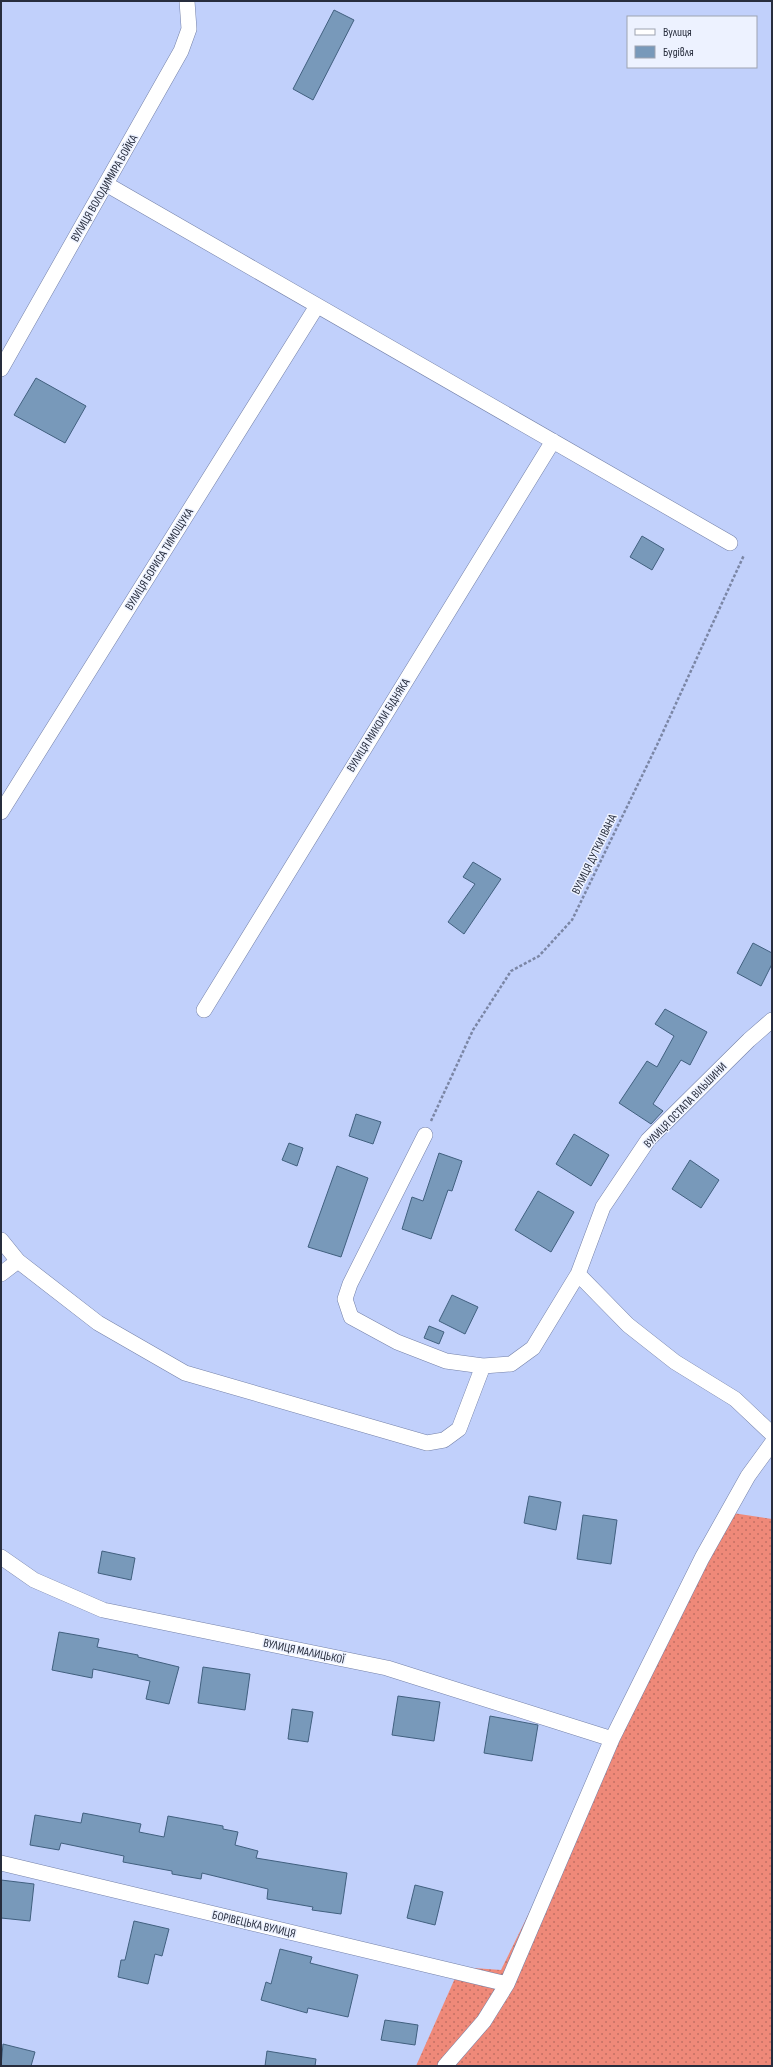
<svg xmlns="http://www.w3.org/2000/svg" width="773" height="2067" font-family="'Sofia Sans Condensed',sans-serif">
<defs>
<pattern id="garden-dots" width="8" height="8" patternUnits="userSpaceOnUse"><rect width="8" height="8" fill="#ef8979"/><path d="M2 2h.1M6 6h.1" fill="none" stroke="#c27064" stroke-width="1.8" stroke-linecap="round"/></pattern>
</defs>
<rect width="100%" height="100%" fill="#c1d0fb"/>
<!-- garden -->
<path fill="url(#garden-dots)" d="M726,1512L772,1519V2066H416L460,1967L501,1970Z"/>
<!-- building -->
<path fill="#7899ba" stroke="#41607f" d="M334,10L354,20L313,100L293,89Z
M36,378L86,406L65,443L14,415Z
M642,536L664,549L652,570L630,557Z
M473,862L501,879L464,934L448,922L475,884L463,877Z
M753,943L772,953V964L761,986L737,973Z
M665,1009L707,1032L690,1065L681,1060L653,1104L663,1111L651,1124L619,1103L647,1061L657,1067L674,1036L655,1024Z
M356,1114L381,1122L373,1144L349,1136Z
M574,1134L609,1155L591,1186L556,1164Z
M289,1143L303,1148L297,1166L282,1160Z
M439,1153L462,1161L452,1191L448,1190L431,1239L402,1229L412,1197L423,1201Z
M690,1160L719,1180L701,1208L672,1189Z
M337,1166L368,1178L341,1257L308,1247Z
M538,1191L574,1212L551,1252L515,1230Z
M452,1295L478,1307L465,1334L439,1321Z
M429,1326L444,1332L439,1344L424,1338Z
M529,1496L561,1502L556,1530L524,1523Z
M583,1515L617,1520L611,1564L577,1559Z
M102,1551L135,1558L131,1580L98,1573Z
M59,1632L99,1639L97,1647L138,1655V1657L179,1667L169,1704L146,1699L150,1681L93,1669L92,1678L52,1670Z
M203,1667L250,1674L245,1710L198,1703Z
M398,1696L440,1702L434,1741L392,1735Z
M292,1709L313,1712L308,1742L288,1739Z
M490,1716L538,1725L532,1761L484,1753Z
M83,1813L141,1824L139,1832L164,1837L168,1816L223,1826V1829L238,1832L235,1845L258,1851L256,1858L347,1873L341,1914L312,1910L313,1907L267,1899L268,1889L202,1873L201,1879L172,1874V1871L123,1862L124,1856L61,1843L59,1850L30,1845L35,1815L81,1823Z
M1,1880L34,1884L30,1921L1,1918Z
M415,1885L443,1892L435,1925L407,1918Z
M134,1921L169,1929L162,1956L155,1954L148,1984L118,1977L121,1960H125Z
M280,1949L312,1957L310,1963L358,1975L348,2017L308,2008L307,2013L261,2000L266,1982L271,1984Z
M385,2020L418,2025L415,2045L381,2040Z
M3,2044L35,2052L31,2066H1Z
M267,2051L316,2059L315,2066H265Z"/>
<g fill="none" stroke-linecap="round" stroke-linejoin="round">
<!-- minor casing -->
<g stroke="#7481a8" stroke-width="16">
<path id="minor" d="M106,184L730,543
M1,369L181,51L189,29L187,1
M1,812L317,306
M204,1010L553,441
M425,1135L350,1284L345,1299L351,1317L397,1342L446,1361L483,1366L511,1364L533,1348L578,1274L603,1207L648,1140L749,1040L772,1020
M1,1240L18,1261L98,1323L185,1373L427,1443L444,1440L459,1429L483,1366
M1,1274L18,1261
M578,1274L628,1325L675,1362L735,1399L772,1434
M1,1557L34,1580L103,1610L387,1668L612,1739
M1,1863L507,1984
M445,2066L484,2021L507,1984L612,1739L702,1558L748,1476L772,1443"/>
</g>
<!-- path -->
<path stroke="#7b86a5" stroke-width="2.5" stroke-dasharray="3 2" stroke-linecap="butt" d="M431,1121L473,1030L511,971L539,956L572,920L657,745L744,555"/>
<!-- minor -->
<use href="#minor" stroke="#fff" stroke-width="15"/>
</g>
<g text-anchor="middle" stroke-width="3" stroke-linejoin="round" paint-order="stroke">
<!-- street labels -->
<g font-size="12" fill="#272d3d" stroke="#edf2ff">
<text transform="translate(104 188) rotate(-60)" y="4">ВУЛИЦЯ ВОЛОДИМИРА БОЙКА</text>
<text transform="translate(159 559) rotate(-58)" y="4">ВУЛИЦЯ БОРИСА ТИМОЩУКА</text>
<text transform="translate(378 725) rotate(-58)" y="4">ВУЛИЦЯ МИКОЛИ БІДНЯКА</text>
<text transform="translate(594 854) rotate(-64)" y="4">ВУЛИЦЯ ДУТКИ ІВАНА</text>
<text transform="translate(685 1105) rotate(-46)" y="4">ВУЛИЦЯ ОСТАПА ВІЛЬШИНИ</text>
<text transform="translate(304 1651) rotate(12)" y="4">ВУЛИЦЯ МАЛИЦЬКОЇ</text>
<text transform="translate(254 1924) rotate(13)" y="4">БОРІВЕЦЬКА ВУЛИЦЯ</text>
</g>
</g>
<!-- border -->
<rect width="773" height="2067" fill="none" stroke="#272d3d" stroke-width="4"/>
<!-- legend -->
<rect x="627" y="16" width="130" height="52" fill="#edf2ff" stroke="#9ea3b1"/>
<rect x="635" y="29" width="20" height="6" fill="#ffffff" stroke="#9ea3b1"/>
<text x="663" y="36" font-size="12" fill="#272d3d">Вулиця</text>
<rect x="635" y="46" width="20" height="12" fill="#7899ba" stroke="#9ea3b1"/>
<text x="663" y="56" font-size="12" fill="#272d3d">Будівля</text>
</svg>
